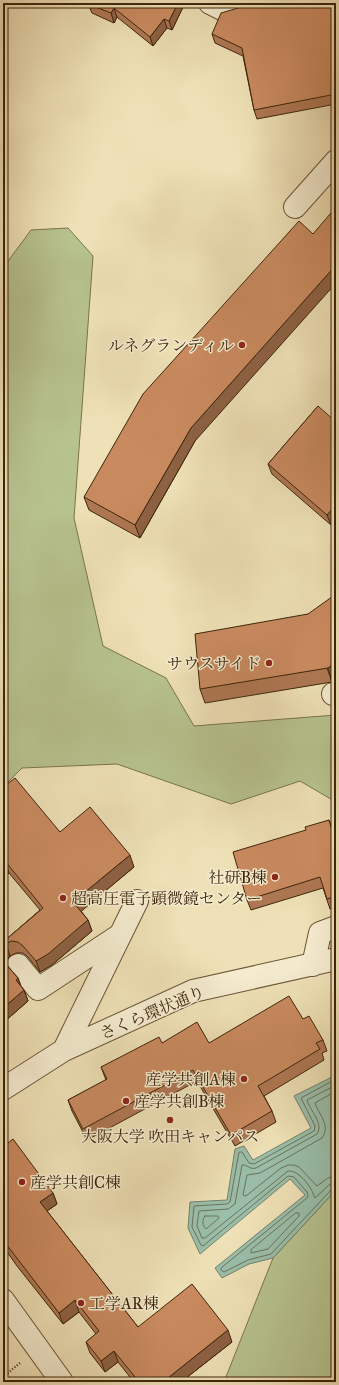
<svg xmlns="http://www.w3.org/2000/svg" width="339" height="1385" font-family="'IM FELL Great Primer','Noto Serif JP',serif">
<rect width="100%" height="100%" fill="#efe1b7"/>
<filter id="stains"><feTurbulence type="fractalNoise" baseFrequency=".005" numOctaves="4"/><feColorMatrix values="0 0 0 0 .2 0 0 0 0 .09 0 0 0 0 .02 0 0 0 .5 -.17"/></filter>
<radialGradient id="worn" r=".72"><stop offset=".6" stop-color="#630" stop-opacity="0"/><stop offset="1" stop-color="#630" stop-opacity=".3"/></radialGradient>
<!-- green -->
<path fill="#b7c38f" stroke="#7a744d" d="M68,228L93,256L74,518L103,646L166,678L194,726L336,715V802L300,781L231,804L117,764L22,768L3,787V268L31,230Z
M336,1190V1382H224L273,1258Z"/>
<!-- water -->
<path fill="#9abeaa" stroke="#75816a" d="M336,1075V1190L273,1258L249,1264L222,1278L215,1268L305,1195L290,1179L200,1254L188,1228L190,1202L227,1200L235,1149L244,1146L253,1160L311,1128L294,1096Z"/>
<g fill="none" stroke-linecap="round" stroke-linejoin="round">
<!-- shore -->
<path stroke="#6c725a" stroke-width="1" d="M336,1079L301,1098L315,1126L314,1131L254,1164L249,1163L242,1152H239L230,1202L227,1204L194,1206L192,1227L201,1245L203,1246L288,1176L294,1177L307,1192L308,1196L307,1198L221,1268V1270L224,1272L248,1260L271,1254L332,1189L336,1188
M336,1085L307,1100C310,1111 324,1123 317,1134L256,1168C249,1170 247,1164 242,1165L235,1204L228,1209L199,1211L197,1226L202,1238H205L288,1171C297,1170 306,1181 311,1189C313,1192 313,1195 315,1198L329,1185L336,1182
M336,1091L315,1103C319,1115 331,1125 322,1138L260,1173L247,1175L243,1195L246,1196L281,1168L288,1165H294L299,1167L317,1186L328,1178L336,1176
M296,1213H299V1216L268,1249L251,1253V1250Z
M205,1216H218L219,1218L206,1229C202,1226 202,1219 205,1216Z"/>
<!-- minor casing -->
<g stroke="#6a5436" stroke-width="24">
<path id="minor" d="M210,3L224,10L244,3
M295,207L336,161
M333,694H336
M18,965L38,989L120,935
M313,965L320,933L336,927
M64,1050L137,901
M3,1089L64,1050L193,991L336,959
M3,1300L62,1382"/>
</g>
<!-- path -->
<path stroke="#3d250b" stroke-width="2.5" stroke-dasharray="1 2" stroke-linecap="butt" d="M3,1377L21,1362"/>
<!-- minor -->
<use href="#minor" stroke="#f5ecd0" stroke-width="22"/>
</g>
<!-- wall -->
<path fill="#ae7753" stroke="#3d250b" d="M89,3H185L172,30L167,28L153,46L117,17L114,23L92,13L88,4Z
M336,3V104L257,119L254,110L243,56L215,43L212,34L245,6Z
M318,406L331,525L272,474L268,464Z
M195,441L140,538L89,510L84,497Z
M308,614L332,682L205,703L200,689Z
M3,787L60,832L134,867L81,911L88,920L92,931L52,965L40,972L28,957L23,953H16L10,956L6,961V964L18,978L21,986L24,990L28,1001L3,1023V942L40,910L9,873L3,878Z
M329,820L335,837L336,836V907L330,909L323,888L251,910L247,900L306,830Z
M303,1019L323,1040L327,1051L322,1053L324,1060L264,1096L272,1111L276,1122L235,1146L197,1081L87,1140L72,1111L68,1100L106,1080L101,1067L162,1043H209Z
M3,1147L53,1193L57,1204L47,1211L138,1327L232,1342L181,1382H134L118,1362L105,1372L90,1353L86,1342L96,1334L79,1312L63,1324L17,1266L3,1246Z"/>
<!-- shaded-wall -->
<path fill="#8d6143" stroke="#3d250b" d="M178,3H185L172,30L169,21Z
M114,8L117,17L114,23L111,13Z
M164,19L167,28L153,46L150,37Z
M336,265V283L195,441L140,538L135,525L191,428Z
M336,505V519L331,525L327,515Z
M336,662V679L332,682L328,668Z
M329,820L333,830L336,842L334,837Z
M130,855L134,867L78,914L73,902Z
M5,861L9,873L3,878V863Z
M88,920L92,931L52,965L40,972L36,961Z
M6,944L10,956L6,961V968L3,960V948Z
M18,978L22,990L16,980Z
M24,990L28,1001L3,1023V1008Z
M53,1193L57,1204L44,1213L40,1202Z
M75,1300L79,1312L63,1324L59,1313Z
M228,1330L232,1342L181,1382H163Z
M114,1351L118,1362L105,1372L101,1361Z"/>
<!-- building -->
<path fill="#ca8a60" stroke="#3d250b" d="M89,3H178L169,21L164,19L150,37L114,8L111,13L88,4Z
M248,3H336V94L254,110L242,48L212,34L221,13L245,6Z
M336,207V265L191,428L135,525L84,497L143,394L299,221L313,234Z
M318,406L336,422V505L327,515L268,464Z
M336,594V662L328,668L200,689L195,634L308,614Z
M15,778L60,832L90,807L130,855L73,902L88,920L48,954L36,961L23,946L18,942L11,941L6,944L3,948V942L43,908L5,861L3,863V787Z
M329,820L334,837L336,836V896L327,899L320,877L247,900L233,852L306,830L305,827Z
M3,959L4,962L18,978L16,980L24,990L3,1008Z
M289,996L303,1019L309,1016L323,1040L316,1043L320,1049L258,1086L272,1111L231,1135L193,1070L83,1129L68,1100L107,1079L101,1067L159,1037L162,1043L197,1022L209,1043Z
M13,1139L53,1193L40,1202L138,1327L192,1284L228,1330L163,1382H139L114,1351L101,1361L86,1342L99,1331L75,1300L59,1313L3,1240V1147Z"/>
<!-- markers -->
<g fill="#8f2418" stroke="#f5ecd0" stroke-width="1.5">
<circle cx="242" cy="345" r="4"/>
<circle cx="269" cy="663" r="4"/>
<circle cx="275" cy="877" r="4"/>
<circle cx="63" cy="898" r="4"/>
<circle cx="244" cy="1079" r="4"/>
<circle cx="126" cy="1101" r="4"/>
<circle cx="170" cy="1120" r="4"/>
<circle cx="22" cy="1182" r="4"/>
<circle cx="81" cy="1303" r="4"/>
</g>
<g text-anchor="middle" stroke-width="3" stroke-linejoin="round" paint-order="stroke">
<!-- poi labels -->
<g font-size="16" fill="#3d250b" stroke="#f5ecd0" text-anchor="end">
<text x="234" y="351">ルネグランディル</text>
<text x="261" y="669">サウスサイド</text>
<text x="267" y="883">社研B棟</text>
<text x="71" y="904" text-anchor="start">超高圧電子顕微鏡センター</text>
<text x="236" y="1085">産学共創A棟</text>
<text x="134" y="1107" text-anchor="start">産学共創B棟</text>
<text x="170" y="1142" text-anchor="middle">大阪大学 吹田キャンパス</text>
<text x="30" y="1188" text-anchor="start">産学共創C棟</text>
<text x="89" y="1309" text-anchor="start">工学AR棟</text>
</g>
<!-- street labels -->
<g font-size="16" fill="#3d250b" stroke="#f5ecd0">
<text transform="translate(152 1012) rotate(-23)" y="6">さくら環状通り</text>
</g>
</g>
<!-- margin -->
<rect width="339" height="1385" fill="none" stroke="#efe1b7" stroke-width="16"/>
<rect x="4" y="4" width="331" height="1377" fill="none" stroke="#3d250b" stroke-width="2"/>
<rect x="8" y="8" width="323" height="1369" fill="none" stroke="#3d250b"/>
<rect width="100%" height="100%" filter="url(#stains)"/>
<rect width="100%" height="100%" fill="url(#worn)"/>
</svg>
